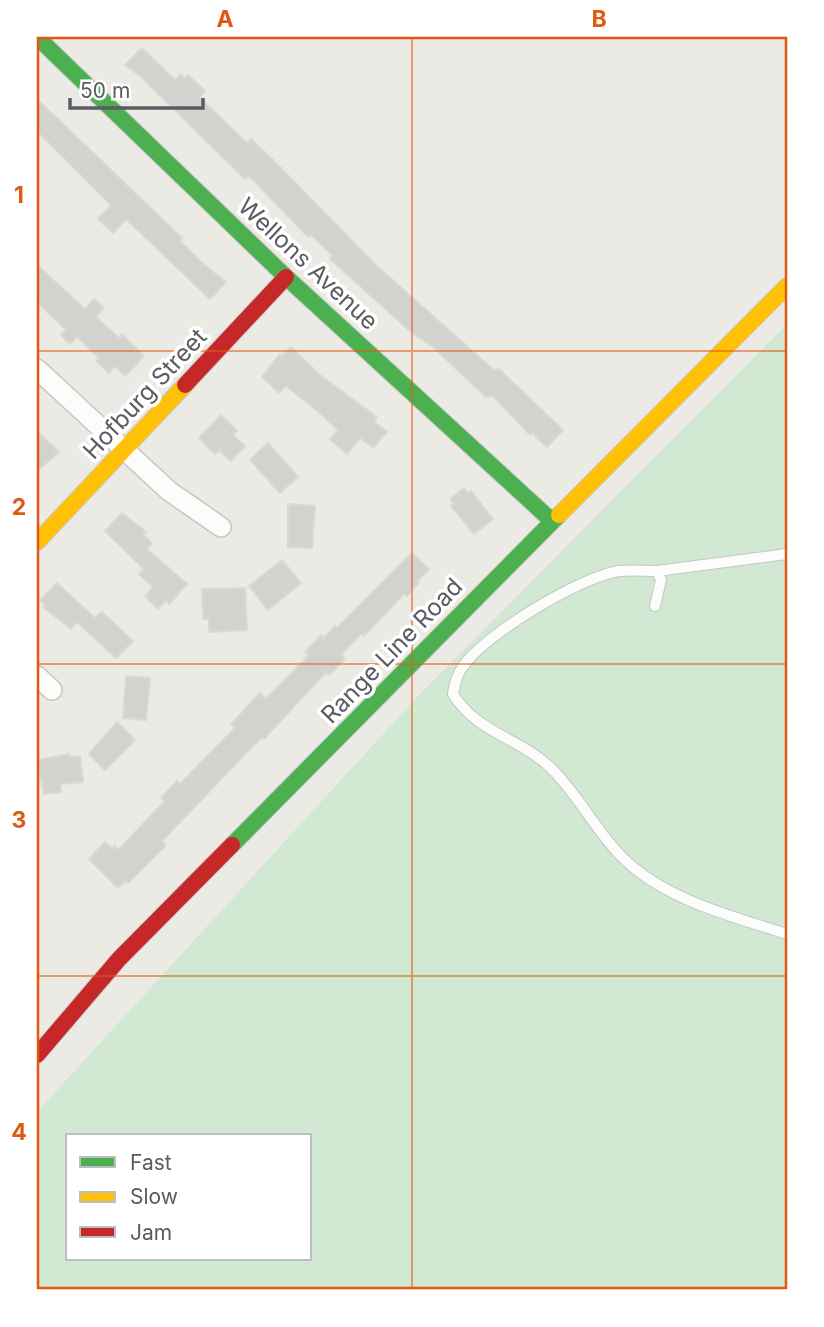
<svg xmlns="http://www.w3.org/2000/svg" width="824" height="1327" font-family="Inter,sans-serif">
<rect width="100%" height="100%" fill="#ebeae4"/>
<!-- green -->
<path fill="#d1e8d2" fill-rule="evenodd" d="M787,324V1290H37V1112L418,696ZM68,1136H310V1259H68Z"/>
<!-- building -->
<path fill="#d2d2ce" stroke="#dad9d4" stroke-width="2" d="M142,48L175,80L181,74L185,78L188,75L205,91L199,97L247,143L251,139L272,159L378,267L495,371L498,368L563,430L547,447L532,433L530,435L492,395L486,397L433,347L412,333L341,269L330,259L333,256L311,235L308,237L253,180L248,176L245,179L139,75L125,65Z
M37,99L182,238L180,241L201,262L226,282L210,299L126,219L113,233L98,219L111,205L37,131Z
M37,265L85,309L94,299L104,308L96,317L119,338L122,334L144,356L125,376L115,366L109,373L96,361L99,358L77,337L70,344L61,335L66,330L37,302Z
M291,347L321,376L377,417L374,422L387,432L373,448L360,438L347,454L330,439L338,430L320,413L286,386L279,393L262,377L280,354L282,356Z
M221,415L237,431L233,435L245,446L231,461L219,450L215,454L199,438Z
M37,431L59,452L37,471Z
M268,443L298,477L280,493L250,460Z
M464,488L468,493L471,491L493,519L474,534L451,506L454,504L450,499Z
M288,504L315,506L312,548L288,547Z
M122,513L146,532L143,534L152,543L147,549L187,584L169,604L166,600L158,609L145,596L153,587L139,574L144,569L105,531Z
M412,553L429,569L418,580L419,583L407,596L404,594L364,636L361,634L341,655L345,659L329,675L326,672L264,739L262,737L253,746L162,841L166,845L128,883L125,881L118,888L89,859L105,842L112,849L115,846L118,850L165,801L161,798L177,781L180,784L235,728L231,724L260,693L266,699L309,655L305,652L321,635L324,638L335,626L337,628Z
M282,560L301,583L268,610L249,586Z
M57,583L95,618L102,612L133,641L116,658L77,622L71,629L44,608L46,606L40,600Z
M245,588L247,630L209,632V619H203L202,589Z
M126,676L150,678L146,720L123,718Z
M117,722L135,740L105,770L89,754Z
M69,754L70,757L80,756L83,782L60,784L61,792L44,794L37,760Z"/>
<g fill="none" stroke-linecap="round" stroke-linejoin="round">
<!-- lane casing -->
<g stroke="#c7c6c6" stroke-width="12">
<path id="lane" d="M657,571C645,571 631,570 619,571C580,577 487,633 464,665C457,674 455,683 453,694C476,732 519,738 550,767C577,793 594,828 620,855C662,899 731,916 787,934
M655,606L661,580L657,571L787,554"/>
</g>
<!-- street casing -->
<g stroke="#c7c6c6" stroke-width="22">
<path id="street" d="M37,369L169,491L221,527
M37,676L52,690"/>
</g>
<!-- fast casing -->
<g stroke="#c9c9c9" stroke-width="18">
<path id="fast" d="M37,37L286,277L552,521
M232,845L559,515"/>
</g>
<!-- slow casing -->
<g stroke="#c9c9c9" stroke-width="18">
<path id="slow" d="M559,515L787,286
M37,542L185,385"/>
</g>
<!-- jam casing -->
<g stroke="#c9c9c9" stroke-width="18">
<path id="jam" d="M185,385L286,277
M37,1055L119,959L232,845"/>
</g>
<!-- lane -->
<use href="#lane" stroke="#fcfcfb" stroke-width="10"/>
<!-- street -->
<use href="#street" stroke="#fcfcfb" stroke-width="19"/>
<!-- fast -->
<use href="#fast" stroke="#4caf50" stroke-width="16"/>
<!-- slow -->
<use href="#slow" stroke="#ffc107" stroke-width="16"/>
<!-- jam -->
<use href="#jam" stroke="#c62828" stroke-width="16"/>
</g>
<!-- grid -->
<path fill="none" stroke="#e15910" stroke-width="2" stroke-opacity="0.55" d="M412,37V1290M37,351H787M37,664H787M37,976H787"/>
<g text-anchor="middle" stroke-width="7" stroke-linejoin="round" paint-order="stroke">
<!-- street labels -->
<g font-size="24" fill="#5a5c63" stroke="#fff">
<text transform="translate(308 264) rotate(43)" y="8">Wellons Avenue</text>
<text transform="translate(145 394) rotate(-47)" y="8">Hofburg Street</text>
<text transform="translate(392 651) rotate(-46)" y="8">Range Line Road</text>
</g>
</g>
<!-- border -->
<rect width="824" height="1327" fill="none" stroke="#ffffff" stroke-width="77"/>
<!-- legend -->
<rect x="66" y="1134" width="245" height="126" fill="#ffffff" stroke="#bdbec1" stroke-width="2"/>
<rect x="80" y="1157" width="35" height="10" fill="#4caf50" stroke="#bdbec1" stroke-width="2"/>
<text x="130" y="1170" font-size="21" fill="#5a5c63">Fast</text>
<rect x="80" y="1192" width="35" height="10" fill="#ffc107" stroke="#bdbec1" stroke-width="2"/>
<text x="130" y="1204" font-size="21" fill="#5a5c63">Slow</text>
<rect x="80" y="1227" width="35" height="10" fill="#c62828" stroke="#bdbec1" stroke-width="2"/>
<text x="130" y="1240" font-size="21" fill="#5a5c63">Jam</text>
<!-- scale -->
<path d="M70 98v10h133v-10" fill="none" stroke="#5a5c63" stroke-width="3.5"/>
<text x="80" y="98" font-size="21" fill="#5a5c63" stroke="#ffffff" stroke-width="5" paint-order="stroke">50 m</text>
<rect x="38" y="38" width="748" height="1250" fill="none" stroke="#e15910" stroke-width="2.5"/>
<g font-size="23" text-anchor="middle" font-weight="bold" fill="#e15910">
<text x="225" y="27">A</text>
<text x="599" y="27">B</text>
<text x="19" y="203">1</text>
<text x="19" y="515">2</text>
<text x="19" y="828">3</text>
<text x="19" y="1140">4</text>
</g>
</svg>
